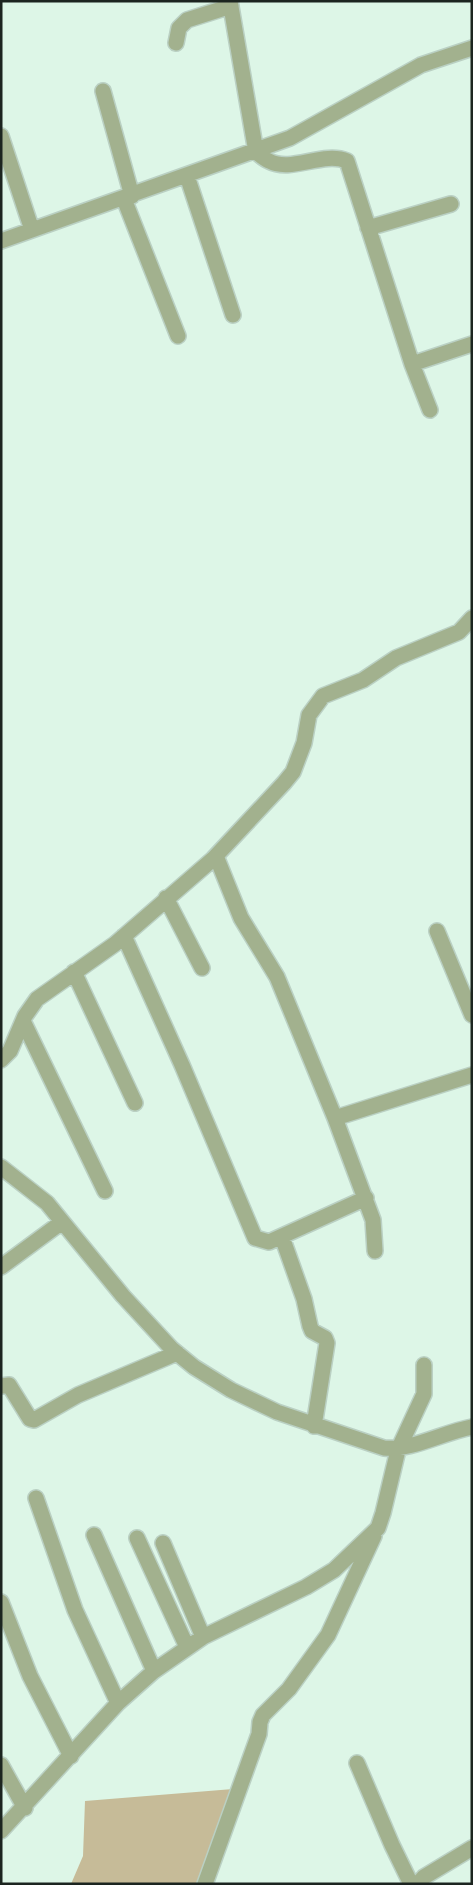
<svg xmlns="http://www.w3.org/2000/svg" width="473" height="1885" font-family="Montserrat,sans-serif">
<rect width="100%" height="100%" fill="#ddf6e7"/>
<!-- green -->
<path fill="#c6bb98" d="M233,1789L199,1884H71L83,1856L85,1801Z"/>
<g fill="none" stroke-linecap="round" stroke-linejoin="round">
<!-- minor casing -->
<g stroke="#bad0c3" stroke-width="18">
<path id="minor" d="M230,1L256,152C260,155 264,159 269,161C291,173 323,151 347,161L412,364L430,410
M176,43L179,28L187,20L231,6
M103,91L132,196
M1,136L32,230
M187,176L233,315
M124,199L178,336
M368,228L451,204
M1,241L290,138L421,65L472,48
M412,364L472,344
M216,856L241,918L277,977L335,1118L373,1220L375,1251
M166,898L202,968
M437,931L472,1015
M124,936L182,1065L255,1238L269,1242L366,1198
M74,972L135,1103
M23,1021L105,1191
M1,1060L10,1051L25,1016L37,999L115,944L213,859L284,783L293,772L304,743L309,715L323,696L363,680L396,658L459,632L472,618
M335,1118L472,1075
M1,1167L47,1203L123,1296L172,1349L194,1367L231,1390L277,1412L384,1448C411,1451 444,1432 472,1427
M282,1237L304,1299L310,1326L312,1331L325,1338L327,1343L314,1426
M1,1267L62,1222
M1,1386L9,1385L30,1419L34,1420L78,1395L177,1353
M36,1498L75,1610L118,1703
M94,1535L154,1671
M137,1538L187,1647
M163,1543L203,1637
M1,1602L30,1676L71,1756
M357,1763L392,1845L411,1884
M1,1765L25,1808
M1,1831L118,1703L154,1671L203,1637L306,1587L334,1570L378,1528L383,1513L398,1450L424,1394V1365
M205,1884L259,1734L260,1722L263,1715L289,1689L328,1635L374,1536
M418,1884L424,1877L472,1848"/>
</g>
<!-- minor -->
<use href="#minor" stroke="#a2b18e" stroke-width="15"/>
</g>
<!-- border -->
<rect width="473" height="1885" fill="none" stroke="#1c2520" stroke-width="5"/>
</svg>
